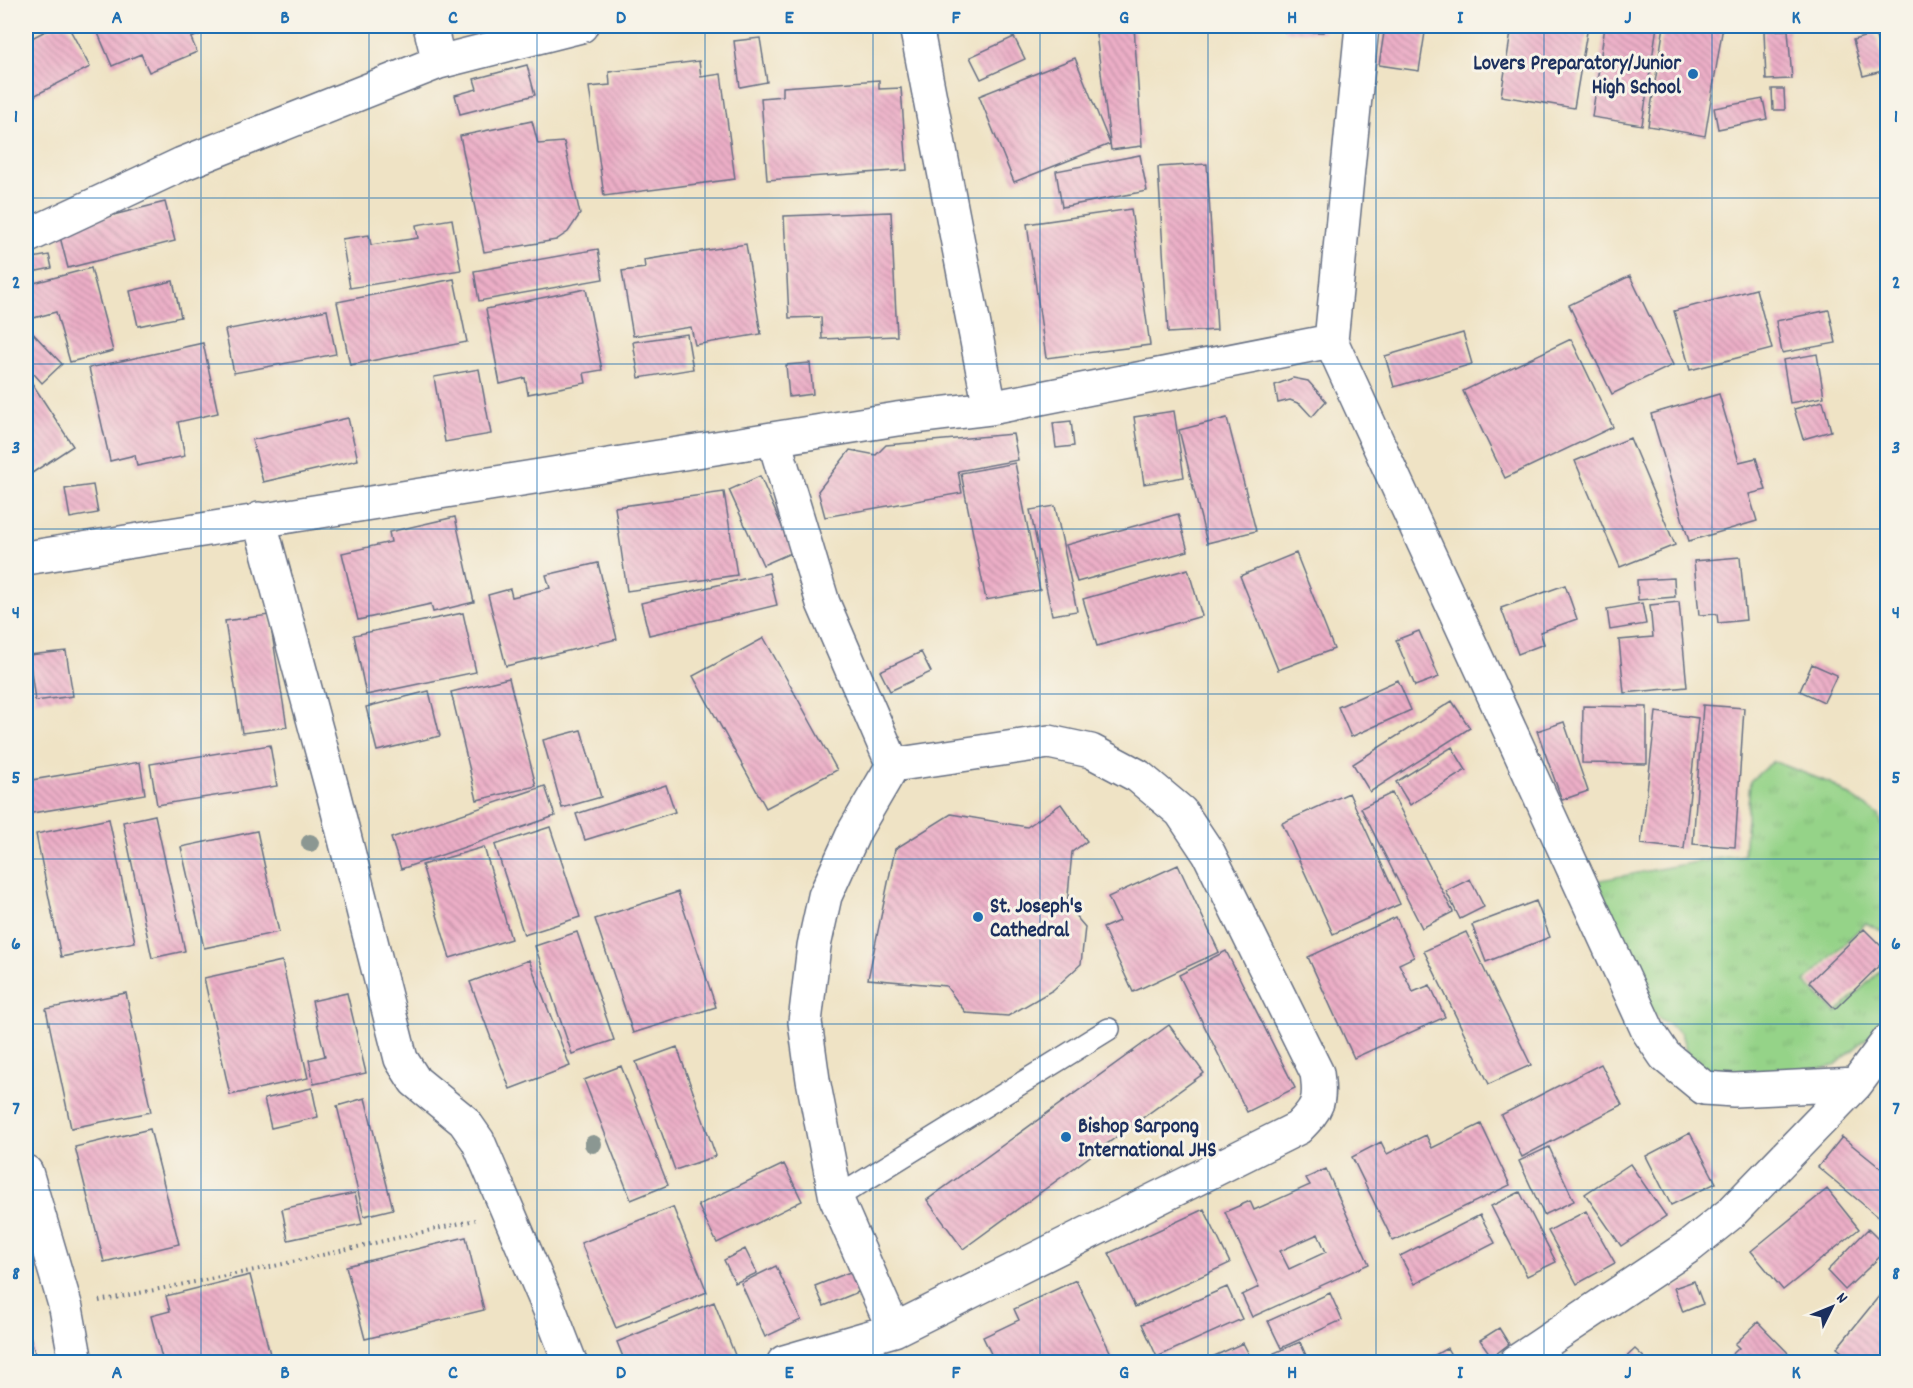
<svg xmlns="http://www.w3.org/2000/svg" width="1913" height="1388" font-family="Dekko,sans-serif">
<defs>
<pattern id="grass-tufts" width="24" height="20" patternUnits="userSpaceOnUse" patternTransform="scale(1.5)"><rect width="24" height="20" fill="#95d388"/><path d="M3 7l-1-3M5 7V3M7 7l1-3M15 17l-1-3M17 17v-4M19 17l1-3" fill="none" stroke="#80b578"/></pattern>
<pattern id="building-back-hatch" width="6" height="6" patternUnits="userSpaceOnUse" patternTransform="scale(1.5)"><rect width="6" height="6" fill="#edafc7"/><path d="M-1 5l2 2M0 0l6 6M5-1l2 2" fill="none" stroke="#bf8fa5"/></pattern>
</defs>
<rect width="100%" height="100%" fill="#f7f3e8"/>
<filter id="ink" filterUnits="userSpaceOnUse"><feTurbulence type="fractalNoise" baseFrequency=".0167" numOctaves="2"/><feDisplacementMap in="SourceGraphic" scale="12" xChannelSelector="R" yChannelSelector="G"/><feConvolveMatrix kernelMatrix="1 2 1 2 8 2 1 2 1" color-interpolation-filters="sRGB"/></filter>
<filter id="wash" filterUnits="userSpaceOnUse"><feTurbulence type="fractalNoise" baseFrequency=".008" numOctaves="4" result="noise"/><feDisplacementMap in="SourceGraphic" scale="24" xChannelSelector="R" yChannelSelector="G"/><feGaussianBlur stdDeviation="1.35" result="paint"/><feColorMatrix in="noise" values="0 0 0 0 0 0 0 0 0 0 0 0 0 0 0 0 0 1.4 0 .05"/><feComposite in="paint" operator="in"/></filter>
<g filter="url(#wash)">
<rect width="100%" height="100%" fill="#efe3c5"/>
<!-- grass -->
<path fill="url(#grass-tufts)" stroke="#588173" stroke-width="1.5" d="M1773,761L1830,783L1879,815L1887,842V934L1866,923L1805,982L1836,1013L1887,964V1013L1873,1033L1834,1066L1801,1072L1710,1074L1688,1058L1681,1033L1649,1011L1595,881C1645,872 1694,861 1744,855L1750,781Z"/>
<g id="blocks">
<!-- building -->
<path fill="url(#building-back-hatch)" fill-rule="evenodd" d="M55,26H68L90,67L26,100V41Z
M95,26H221L191,38L197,52L149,72L141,54L112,66Z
M1127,26H1134L1142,146L1111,150L1096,34Z
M1284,26H1324V32H1285Z
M1385,26H1426L1419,71L1379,65Z
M1512,26H1588L1574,108L1501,96Z
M1605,26H1657L1642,125L1592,117Z
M1664,26H1723L1705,136L1648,126Z
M1788,30L1792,79L1766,80L1764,31Z
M1875,34L1886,70L1863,76L1853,40Z
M1014,37L1025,59L981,79L970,57Z
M760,38L767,82L740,87L734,41Z
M1075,58L1110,144L1014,182L979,96Z
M699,61L701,77L721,74L735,179L604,196L589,87L610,85L609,72Z
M527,65L535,95L460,114L455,95L477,89L474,79Z
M879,80V89L901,88L907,170L767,180L761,98L783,96V87Z
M1772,89H1784L1785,110H1773Z
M1763,99L1767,119L1718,129L1714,108Z
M532,121L538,144L564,142L580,214L568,232L556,240L484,252L460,136Z
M1140,155L1147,191L1062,207L1056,171Z
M1207,164L1217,330L1168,333L1158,167Z
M165,202L175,241L68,268L58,229Z
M1131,209L1150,345L1046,358L1027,224Z
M891,212L897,336L822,339L821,317L789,318L784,216Z
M452,219L461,270L350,288L342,239L369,235L371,245L418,238L416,225Z
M746,244L761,334L695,345L691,327L633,336L622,271L645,268L644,260Z
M598,249L603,279L479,301L474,271Z
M49,255L52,268L27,273L26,259Z
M91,268L113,351L70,362L56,312L26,320V285Z
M1630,276L1673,365L1612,394L1569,305Z
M454,279L467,342L350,365L337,302Z
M173,281L181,317L138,326L130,291Z
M586,289L602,370L584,373L586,383L528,394L525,378L500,384L486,309Z
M1756,289L1772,349L1690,370L1674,311Z
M327,310L336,354L234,373L225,330Z
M1829,310L1836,343L1782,353L1776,321Z
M26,326L62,364L42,383L26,365Z
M1463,333L1472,364L1394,387L1385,356Z
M687,334L693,369L639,378L633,342Z
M1571,339L1613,427L1505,478L1463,391Z
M203,343L218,413L178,422L185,456L137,466L135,455L110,461L89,368Z
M1817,354L1824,397L1790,403L1783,360Z
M810,363L813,394L789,397L786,365Z
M479,369L491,434L445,442L434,377Z
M26,374L73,446L26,477Z
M1293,378L1308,381L1326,401L1312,417L1300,404L1290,400L1278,403L1275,385Z
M1719,394L1739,462L1756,458L1766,490L1749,494L1757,521L1689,541L1651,414Z
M1823,401L1831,431L1803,439L1794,409Z
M1174,411L1184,477L1144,484L1134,417Z
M348,418L358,460L263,482L252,440Z
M1227,418L1256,531L1207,543L1179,430Z
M1071,421L1074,446L1056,448L1053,423Z
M1013,434L1018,460L958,471L962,493L825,517L818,491L850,450L876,455L886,445Z
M1630,438L1675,545L1620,567L1575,461Z
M1015,463L1040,590L986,600L961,473Z
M760,476L793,552L763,565L729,490Z
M93,485L98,513L70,518L65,489Z
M724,492L737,575L627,591L615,507Z
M1055,506L1077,611L1052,615L1030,510Z
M1178,514L1188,551L1077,582L1066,545Z
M455,517L474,602L433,612L431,604L358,620L342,553L391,542L389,532Z
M1296,553L1334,649L1278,670L1240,576Z
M1740,557L1746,620L1718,623L1717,614L1699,615L1694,561Z
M598,563L617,639L506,666L488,595L510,589L512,597L550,588L546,575Z
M1188,569L1202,616L1097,646L1083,599Z
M769,573L777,605L649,635L641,603Z
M1674,578L1675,597L1638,600L1637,580Z
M1565,585L1577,619L1540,632L1544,644L1518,654L1501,608Z
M1679,602L1687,687L1624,693L1619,640L1653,637L1650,605Z
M1642,603L1646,624L1610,630L1607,609Z
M463,613L476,672L366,695L354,635Z
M269,615L287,727L242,733L225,621Z
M1419,631L1439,677L1415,686L1396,640Z
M764,638L837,770L766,808L693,676Z
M66,651L73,696L35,701L29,655Z
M921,652L931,672L890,691L880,671Z
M1812,664L1837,675L1824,702L1800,691Z
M509,678L536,786L477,800L451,692Z
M1398,680L1411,710L1351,737L1338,707Z
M429,691L440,736L377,751L366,707Z
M1452,701L1470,728L1370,792L1353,764Z
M1703,705L1744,708L1735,847L1693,844Z
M1583,706L1647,707V764L1582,763Z
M1656,712L1698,718L1684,849L1641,844Z
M1564,722L1588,791L1562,800L1537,731Z
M581,730L601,797L562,808L543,740Z
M270,745L277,786L157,805L150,764Z
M1452,747L1466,770L1410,805L1396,782Z
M140,762L145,794L26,814V781Z
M666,785L675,812L585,840L576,814Z
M545,786L555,816L401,869L391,838Z
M1349,793L1400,904L1333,934L1282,823Z
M1392,793L1453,912L1422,928L1361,808Z
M1061,804L1087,841L1072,852L1067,906L1085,927L1081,964L1053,990L1008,1016L966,1013L946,986L868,979L895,849L951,814L1027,827Z
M155,815L185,951L152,958L123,822Z
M109,819L135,942L61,957L36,834Z
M550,827L580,917L524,935L495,845Z
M257,831L279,932L204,948L181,847Z
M484,847L511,939L450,958L422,865Z
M1178,865L1219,952L1133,992L1103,928L1119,921L1108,897Z
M1470,879L1484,907L1460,919L1446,891Z
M678,892L716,1007L633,1033L595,919Z
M1536,901L1550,937L1486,962L1472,925Z
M1396,917L1414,957L1399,964L1413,992L1430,985L1445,1017L1354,1058L1308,957Z
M1864,929L1888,953V957L1835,1009L1809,982Z
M577,932L614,1040L572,1054L535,946Z
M1466,932L1531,1065L1489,1084L1424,951Z
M1226,951L1295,1088L1247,1112L1179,975Z
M529,960L570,1066L510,1089L470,982Z
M282,961L308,1078L230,1095L204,978Z
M126,993L151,1112L71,1128L46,1009Z
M347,993L366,1073L314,1084L309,1060L325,1056L312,1001Z
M1169,1025L1204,1073L963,1249L927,1200Z
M677,1047L716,1156L675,1170L636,1062Z
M1601,1064L1622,1105L1522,1157L1501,1115Z
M621,1066L668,1185L631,1200L584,1080Z
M312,1088L318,1117L271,1128L264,1099Z
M365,1098L393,1209L364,1216L337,1106Z
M1481,1124L1510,1185L1393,1241L1352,1157L1381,1142L1387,1154L1426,1135L1432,1148Z
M150,1129L179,1244L104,1262L75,1147Z
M1690,1133L1716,1183L1671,1205L1646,1156Z
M1842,1137L1888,1174V1225L1818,1167Z
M1549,1147L1574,1201L1544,1215L1519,1161Z
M784,1164L802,1201L717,1243L698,1205Z
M1630,1164L1666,1216L1621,1246L1585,1194Z
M1326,1169L1369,1264L1252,1317L1242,1295L1259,1287L1225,1212L1250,1201L1254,1210L1310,1185L1306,1178ZM1318,1234L1326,1252L1289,1269L1280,1251Z
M1827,1189L1859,1229L1783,1290L1751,1251Z
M1520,1192L1556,1262L1527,1276L1491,1206Z
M355,1193L362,1224L288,1240L282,1209Z
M673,1207L707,1292L616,1328L581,1243Z
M1204,1209L1230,1263L1135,1307L1109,1253Z
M1586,1211L1615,1263L1577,1284L1548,1231Z
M1480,1215L1495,1243L1415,1284L1400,1256Z
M1868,1229L1888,1249L1845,1290L1827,1271Z
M466,1237L484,1310L365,1339L346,1266Z
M745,1249L757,1273L735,1283L724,1260Z
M776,1266L801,1320L765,1337L741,1283Z
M855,1270L863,1290L824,1306L815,1286Z
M250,1275L272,1362H163L151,1316L170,1311L166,1296Z
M1076,1280L1115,1362H995L983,1337L1019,1320L1014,1309Z
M1694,1281L1703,1304L1683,1312L1674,1288Z
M1227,1287L1242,1319L1157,1357L1142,1324Z
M1330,1293L1342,1320L1281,1348L1268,1321Z
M1880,1295L1888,1300V1362H1855L1837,1348Z
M714,1302L735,1355L717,1362H625L617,1342Z
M1758,1322L1791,1356L1784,1362H1724L1739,1348L1735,1344Z
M1499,1328L1509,1344L1492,1357L1480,1340Z
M29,1333L35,1353L26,1356V1335Z
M1300,1342L1309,1362H1279L1274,1353Z
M1243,1343L1253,1362H1201Z
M1447,1348L1455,1362H1432L1430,1358Z
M1635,1349L1649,1362H1621Z"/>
</g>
</g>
<g filter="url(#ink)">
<use href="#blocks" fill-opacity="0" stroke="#656e82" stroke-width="1.5"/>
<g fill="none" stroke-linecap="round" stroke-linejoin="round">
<!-- service casing -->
<g stroke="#656e82" stroke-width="24">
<path id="service" d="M836,1198L1109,1029"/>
</g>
<!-- minor casing -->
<g stroke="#656e82" stroke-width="36">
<path id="minor" d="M430,26L439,62
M916,26L990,408
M1362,26L1331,341L1648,1031L1665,1056L1704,1088L1734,1090L1856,1084
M26,237L182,164L439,62L581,26
M774,440L823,603L893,765
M259,519L333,792L401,1059L415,1081L464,1121L478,1141L549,1308L570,1362
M26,558L897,419L990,408L1331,341
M26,1172L66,1308L76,1362
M784,1362L894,1330L1298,1128C1318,1108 1321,1102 1317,1073L1209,854L1181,812L1138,776L1091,751L1049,742L893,765L855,830L825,896L814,946L805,1022L813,1080L836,1198L894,1330
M1516,1362L1691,1245L1731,1213L1856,1084L1888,1041"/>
</g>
<!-- path -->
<path stroke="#656e82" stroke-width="4" stroke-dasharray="1.5 4.5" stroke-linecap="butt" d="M99,1301L270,1267L475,1220"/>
<!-- service -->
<use href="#service" stroke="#fff" stroke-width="21"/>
<!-- minor -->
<use href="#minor" stroke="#fff" stroke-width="33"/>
</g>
<!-- trees -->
<g fill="#8b9792">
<circle cx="310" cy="843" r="9"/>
<circle cx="593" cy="1144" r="9"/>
</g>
</g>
<!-- grid -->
<path fill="none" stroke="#1f6fb2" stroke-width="1.5" stroke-opacity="0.55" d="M201,26V1362M369,26V1362M537,26V1362M705,26V1362M873,26V1362M1040,26V1362M1208,26V1362M1376,26V1362M1544,26V1362M1712,26V1362M26,198H1888M26,364H1888M26,529H1888M26,694H1888M26,859H1888M26,1024H1888M26,1190H1888"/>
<!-- markers -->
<g fill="#1f6fb2" stroke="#f7f3e8" stroke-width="2">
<circle cx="1693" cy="74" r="6"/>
<circle cx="978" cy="917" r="6"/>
<circle cx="1066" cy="1137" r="6"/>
</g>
<g text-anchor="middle" stroke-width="6" stroke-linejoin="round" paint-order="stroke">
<!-- poi labels -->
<g font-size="21" font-weight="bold" fill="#1b2f5e" stroke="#f7f3e8" text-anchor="start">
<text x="1681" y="69" text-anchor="end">Lovers Preparatory/Junior<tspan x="1681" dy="24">High School</tspan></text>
<text x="990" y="912">St. Joseph's<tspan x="990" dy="24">Cathedral</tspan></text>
<text x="1078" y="1132">Bishop Sarpong<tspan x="1078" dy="24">International JHS</tspan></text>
</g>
</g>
<!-- margin -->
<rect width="1913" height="1388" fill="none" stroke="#f7f3e8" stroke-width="66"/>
<!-- north arrow -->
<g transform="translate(1832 1307) rotate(47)" stroke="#f7f3e8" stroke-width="4.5" paint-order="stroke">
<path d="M0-4.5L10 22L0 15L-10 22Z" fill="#1b2f5e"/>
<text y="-9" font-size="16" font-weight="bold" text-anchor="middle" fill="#1b2f5e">N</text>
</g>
<rect x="33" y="33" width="1847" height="1322" fill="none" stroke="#1f6fb2" stroke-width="2"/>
<g font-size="20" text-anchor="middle" font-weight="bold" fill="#1f6fb2">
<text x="117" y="23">A</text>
<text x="285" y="23">B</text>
<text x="453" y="23">C</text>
<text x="621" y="23">D</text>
<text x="789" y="23">E</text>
<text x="956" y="23">F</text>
<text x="1124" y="23">G</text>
<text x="1292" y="23">H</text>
<text x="1460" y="23">I</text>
<text x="1628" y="23">J</text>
<text x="1796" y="23">K</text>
<text x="16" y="122">1</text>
<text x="1896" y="122">1</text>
<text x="16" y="288">2</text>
<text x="1896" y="288">2</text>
<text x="16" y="453">3</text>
<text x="1896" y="453">3</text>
<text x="16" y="618">4</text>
<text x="1896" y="618">4</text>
<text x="16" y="783">5</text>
<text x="1896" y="783">5</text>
<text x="16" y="949">6</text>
<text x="1896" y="949">6</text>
<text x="16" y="1114">7</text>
<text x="1896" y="1114">7</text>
<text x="16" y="1279">8</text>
<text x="1896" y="1279">8</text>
<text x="117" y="1378">A</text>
<text x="285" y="1378">B</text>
<text x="453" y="1378">C</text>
<text x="621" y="1378">D</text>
<text x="789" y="1378">E</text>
<text x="956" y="1378">F</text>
<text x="1124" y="1378">G</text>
<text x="1292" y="1378">H</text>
<text x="1460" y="1378">I</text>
<text x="1628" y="1378">J</text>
<text x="1796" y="1378">K</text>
</g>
</svg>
